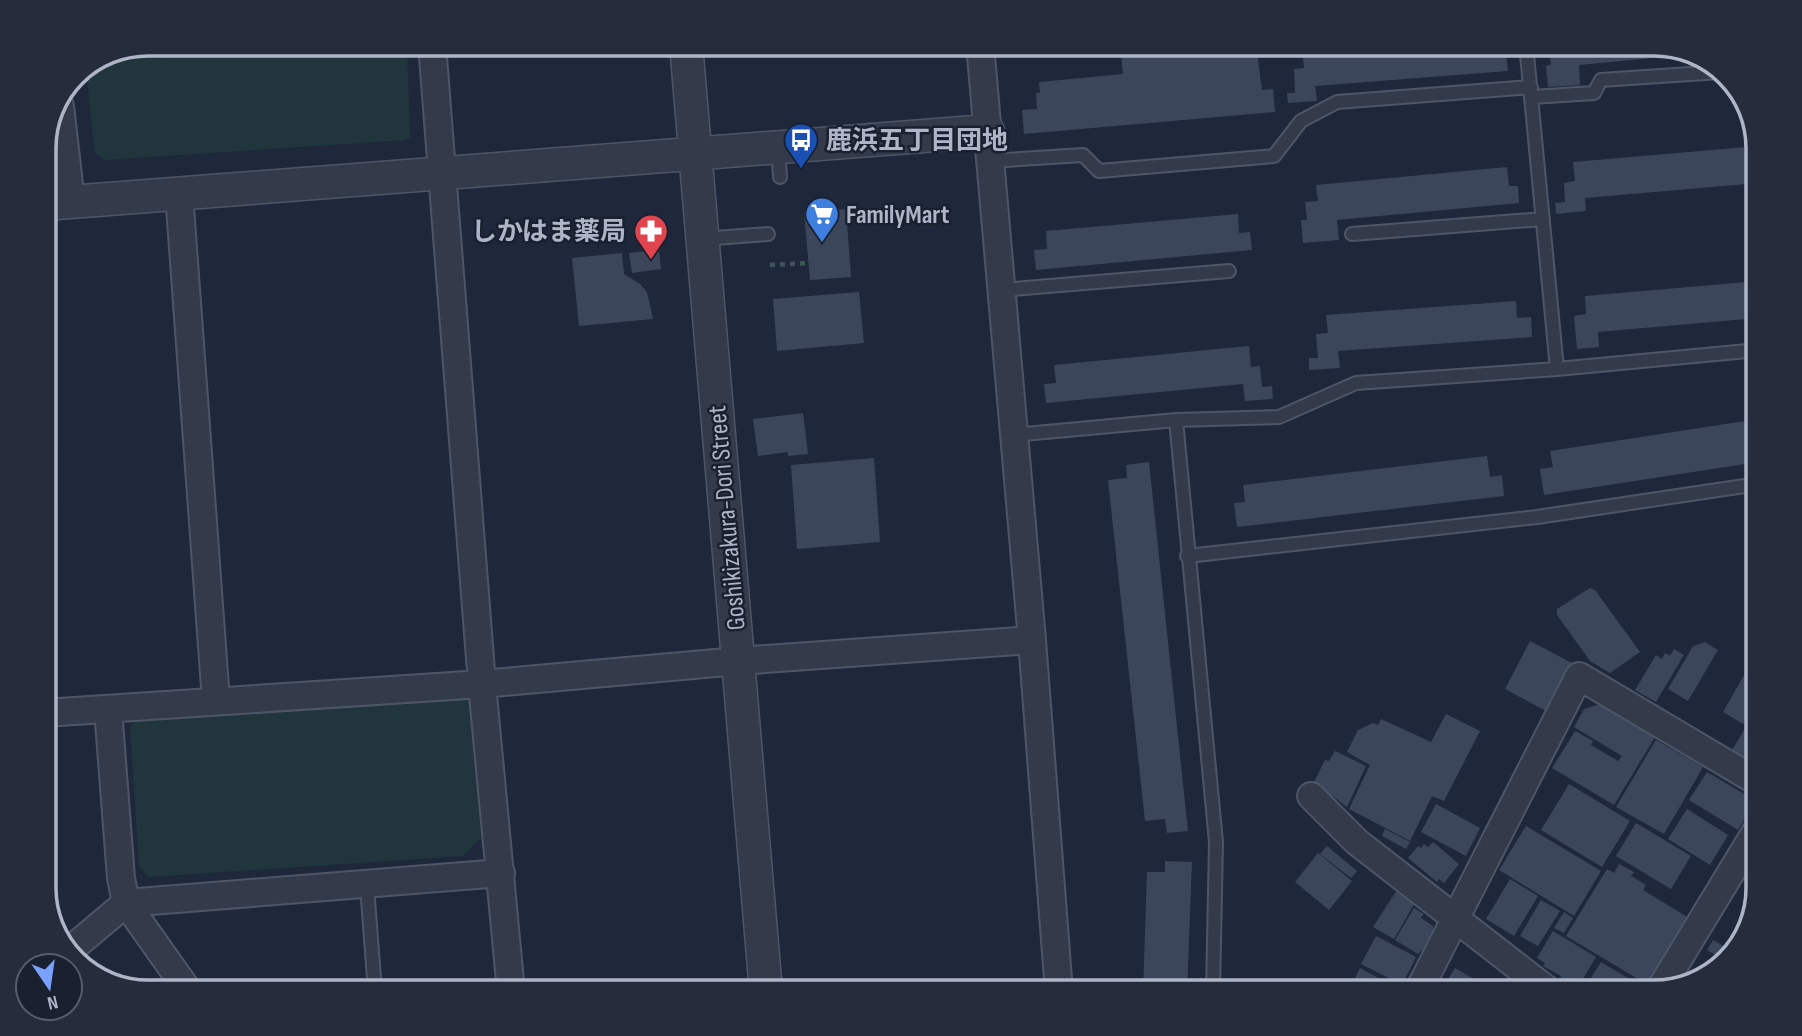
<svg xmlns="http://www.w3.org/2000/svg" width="1802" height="1036" font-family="'Sofia Sans Condensed','Noto Sans JP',sans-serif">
<rect width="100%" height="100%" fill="#1f283b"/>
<!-- green -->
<path fill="#21363c" d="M148,44L151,58L337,44H386L407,49L410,137L405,140L104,160L95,153L86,70Z
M459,694L471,703L481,838L463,856L148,877L139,866L130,727L137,718Z"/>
<!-- building -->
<path fill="#3b465b" d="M1120,44H1256L1262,90L1273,89L1275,112L1024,134L1022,110L1037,109L1036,93H1040L1039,82L1123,74Z
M1360,44H1494L1495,53L1506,52L1508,71L1315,86L1317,101L1288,103L1287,93H1295L1294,69L1304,68L1302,48Z
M1561,44H1654L1694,54L1579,65L1580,85L1548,87L1546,66L1551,65L1549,47L1561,46Z
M1758,146V183L1585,198L1586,211L1556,214L1555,203L1565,202L1564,183L1575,181L1573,162Z
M1507,167L1509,186H1518L1519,203L1337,220L1339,240L1303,243L1301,220H1307L1305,202L1318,201L1316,185Z
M846,209L851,277L810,280L804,212Z
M1238,214L1239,233L1250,232L1252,250L1036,270L1034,250L1047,249L1046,231Z
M659,250L661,269L632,273L629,253Z
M622,253L624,274L640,284L647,292L653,319L579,326L572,258Z
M1758,281V318L1598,332L1599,347L1577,349L1574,316L1586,314L1585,296Z
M859,292L864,343L777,351L773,299Z
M1516,301L1517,318L1531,317L1532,337L1338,351L1340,368L1309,370V358H1318L1316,334L1328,333L1326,315Z
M1249,346L1251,367L1260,366L1262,387L1272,386L1273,399L1245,401L1243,384L1046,403L1044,384L1056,383L1054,365Z
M803,413L808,454L788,456V452L758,456L753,419Z
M1758,419V462L1544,495L1540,469L1553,467L1550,451Z
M1487,456L1490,477L1502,475L1504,496L1237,527L1234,503L1245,502L1243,485Z
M874,458L880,542L797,549L791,465Z
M1149,462L1188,831L1167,833L1165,819L1145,821L1108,480L1127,478L1126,465Z
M1590,588L1595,590L1640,652L1610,673L1590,661L1557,615V609Z
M1530,641L1572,663L1546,711L1505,689Z
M1705,642L1718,650L1688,701L1668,689L1693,646Z
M1758,646V670L1747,662Z
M1674,649L1684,655L1656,702L1635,690L1656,655L1662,659L1665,653L1670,656Z
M1748,668L1758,674V699L1743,724L1723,712Z
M1600,704L1655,737L1614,805L1552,768L1575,731L1593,741L1591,745L1618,761L1622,756L1574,727L1584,709Z
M1446,714L1480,731L1444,801L1432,796L1410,841L1349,809L1370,765L1347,752L1358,730L1373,723L1378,725L1381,719L1431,742Z
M1749,722L1758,725V766L1732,750Z
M1656,740L1703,767L1664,834L1616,807Z
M1335,751L1366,766L1347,807L1314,782L1325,760L1329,761Z
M1707,772L1746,795L1750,810L1738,830L1689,800Z
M1569,784L1630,821L1602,867L1541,830Z
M1436,804L1480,828L1466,856L1421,832Z
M1687,809L1728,835L1710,865L1668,839Z
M1636,823L1691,856L1671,889L1616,856Z
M1526,826L1601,871L1574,916L1499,870Z
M1385,829L1410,842L1406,849L1382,836Z
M1433,842L1459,864L1444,883L1439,879L1437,882L1408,858L1418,846L1421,848L1424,844L1428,847Z
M1327,846L1357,871L1351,878L1320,854Z
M1318,853L1352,881L1329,910L1295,882Z
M1165,861L1192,862L1187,992H1143L1147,872H1165Z
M1619,864L1634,872L1631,876L1646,885L1643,890L1689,918L1648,985L1566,936L1607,869L1614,873Z
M1510,879L1538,896L1514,936L1486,919Z
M1399,887L1416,901L1394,939L1373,927Z
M1541,900L1560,911L1538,946L1520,936Z
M1414,908L1424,914L1421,918L1433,926V931L1424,948L1418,954L1395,940Z
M1564,912L1573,918L1564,933L1554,928Z
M1553,931L1596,957L1577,989L1560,979L1561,976L1543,966L1545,963L1537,958Z
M1376,936L1416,957L1402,985L1361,964Z
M1713,940L1727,948L1721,958L1707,950Z
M1601,962L1641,986L1637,992H1582Z
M1360,968L1384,981L1378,992H1348Z
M1455,968L1496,992H1440Z"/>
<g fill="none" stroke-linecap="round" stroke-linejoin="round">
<!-- service casing -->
<g stroke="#4e5566" stroke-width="16">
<path id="service" d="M1526,44L1557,369
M1532,97L1594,93L1601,80L1720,72
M778,149L780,177
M990,161L1083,155L1099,171L1274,156L1301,121L1337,102L1531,87
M1352,234L1543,219
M702,239L768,234
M1002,290L1229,271
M1176,420L1216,842L1213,992
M1014,435L1176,420L1279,417L1356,383L1557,369L1758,350
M1187,556L1537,517L1758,484
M367,886L375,992"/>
</g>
<!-- minor casing -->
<g stroke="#4e5566" stroke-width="30">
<path id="minor" d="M432,44L482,684L511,992
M980,44L1032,640L1059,992
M60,106L71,202
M179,193L216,701
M44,713L482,684L738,661L1032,640
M1311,796L1357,842L1550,992
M126,903L501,873
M126,903L189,992
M69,951L126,903L121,878L108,709
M1659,991L1758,828
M1418,992L1579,676L1758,782"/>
</g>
<!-- tertiary casing -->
<g stroke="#4e5566" stroke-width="35">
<path id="tertiary" d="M686,44L766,992
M44,204L988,131"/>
</g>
<!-- path -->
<path stroke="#3f5359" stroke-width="4.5" stroke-dasharray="5 5" stroke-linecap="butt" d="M770,265L808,263"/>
<!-- service -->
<use href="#service" stroke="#333b4b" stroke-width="12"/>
<!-- minor -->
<use href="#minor" stroke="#333b4b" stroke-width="26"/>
<!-- tertiary -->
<use href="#tertiary" stroke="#333b4b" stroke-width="32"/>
</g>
<!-- icons -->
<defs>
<g id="bus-pin" transform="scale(1.75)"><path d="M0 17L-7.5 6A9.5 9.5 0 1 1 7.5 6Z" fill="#1a4fb4" stroke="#19202f"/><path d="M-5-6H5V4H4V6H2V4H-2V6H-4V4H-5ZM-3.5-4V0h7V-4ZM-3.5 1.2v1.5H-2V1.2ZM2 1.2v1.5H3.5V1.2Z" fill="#fff"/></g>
<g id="supermarket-pin" transform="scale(1.75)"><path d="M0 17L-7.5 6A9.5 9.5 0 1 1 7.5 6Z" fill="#3f7fe0" stroke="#19202f"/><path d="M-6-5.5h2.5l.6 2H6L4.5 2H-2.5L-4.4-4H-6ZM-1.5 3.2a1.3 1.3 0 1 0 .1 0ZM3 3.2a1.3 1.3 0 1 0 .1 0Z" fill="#fff"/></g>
<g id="pharmacy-pin" transform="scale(1.75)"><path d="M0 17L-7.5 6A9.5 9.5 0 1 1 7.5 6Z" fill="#e0444e" stroke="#19202f"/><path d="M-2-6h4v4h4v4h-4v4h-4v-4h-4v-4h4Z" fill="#fff"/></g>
</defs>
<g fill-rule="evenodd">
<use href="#bus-pin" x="801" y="140"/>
<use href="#supermarket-pin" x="822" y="214"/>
<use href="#pharmacy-pin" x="651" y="231"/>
</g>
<g text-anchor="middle" stroke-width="5" stroke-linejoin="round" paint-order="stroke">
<!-- poi labels -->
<g font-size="26" font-weight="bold" fill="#aeb5c7" stroke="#19202f" text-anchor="start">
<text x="826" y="149">鹿浜五丁目団地</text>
<text x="846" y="223">FamilyMart</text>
<text x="626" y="240" text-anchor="end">しかはま薬局</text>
</g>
<!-- street labels -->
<g font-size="26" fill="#aeb5c7" stroke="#19202f">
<text transform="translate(726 518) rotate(-95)" y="9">Goshikizakura-Dori Street</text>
</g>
</g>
<!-- crop -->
<path d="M0 0H1802V1036H0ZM148 56H1654A92 92 0 0 1 1746 148V888A92 92 0 0 1 1654 980H148A92 92 0 0 1 56 888V148A92 92 0 0 1 148 56Z" fill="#252c3b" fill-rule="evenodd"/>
<path fill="none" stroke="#aeb5c7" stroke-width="3.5" d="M148 56H1654A92 92 0 0 1 1746 148V888A92 92 0 0 1 1654 980H148A92 92 0 0 1 56 888V148A92 92 0 0 1 148 56Z"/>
<!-- north arrow -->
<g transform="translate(49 987) rotate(167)"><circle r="33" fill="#19202f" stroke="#555c6c" stroke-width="2"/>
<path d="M0-5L12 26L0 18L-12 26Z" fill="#7ba1ff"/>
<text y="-10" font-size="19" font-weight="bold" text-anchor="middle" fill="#aeb5c7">N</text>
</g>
</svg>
